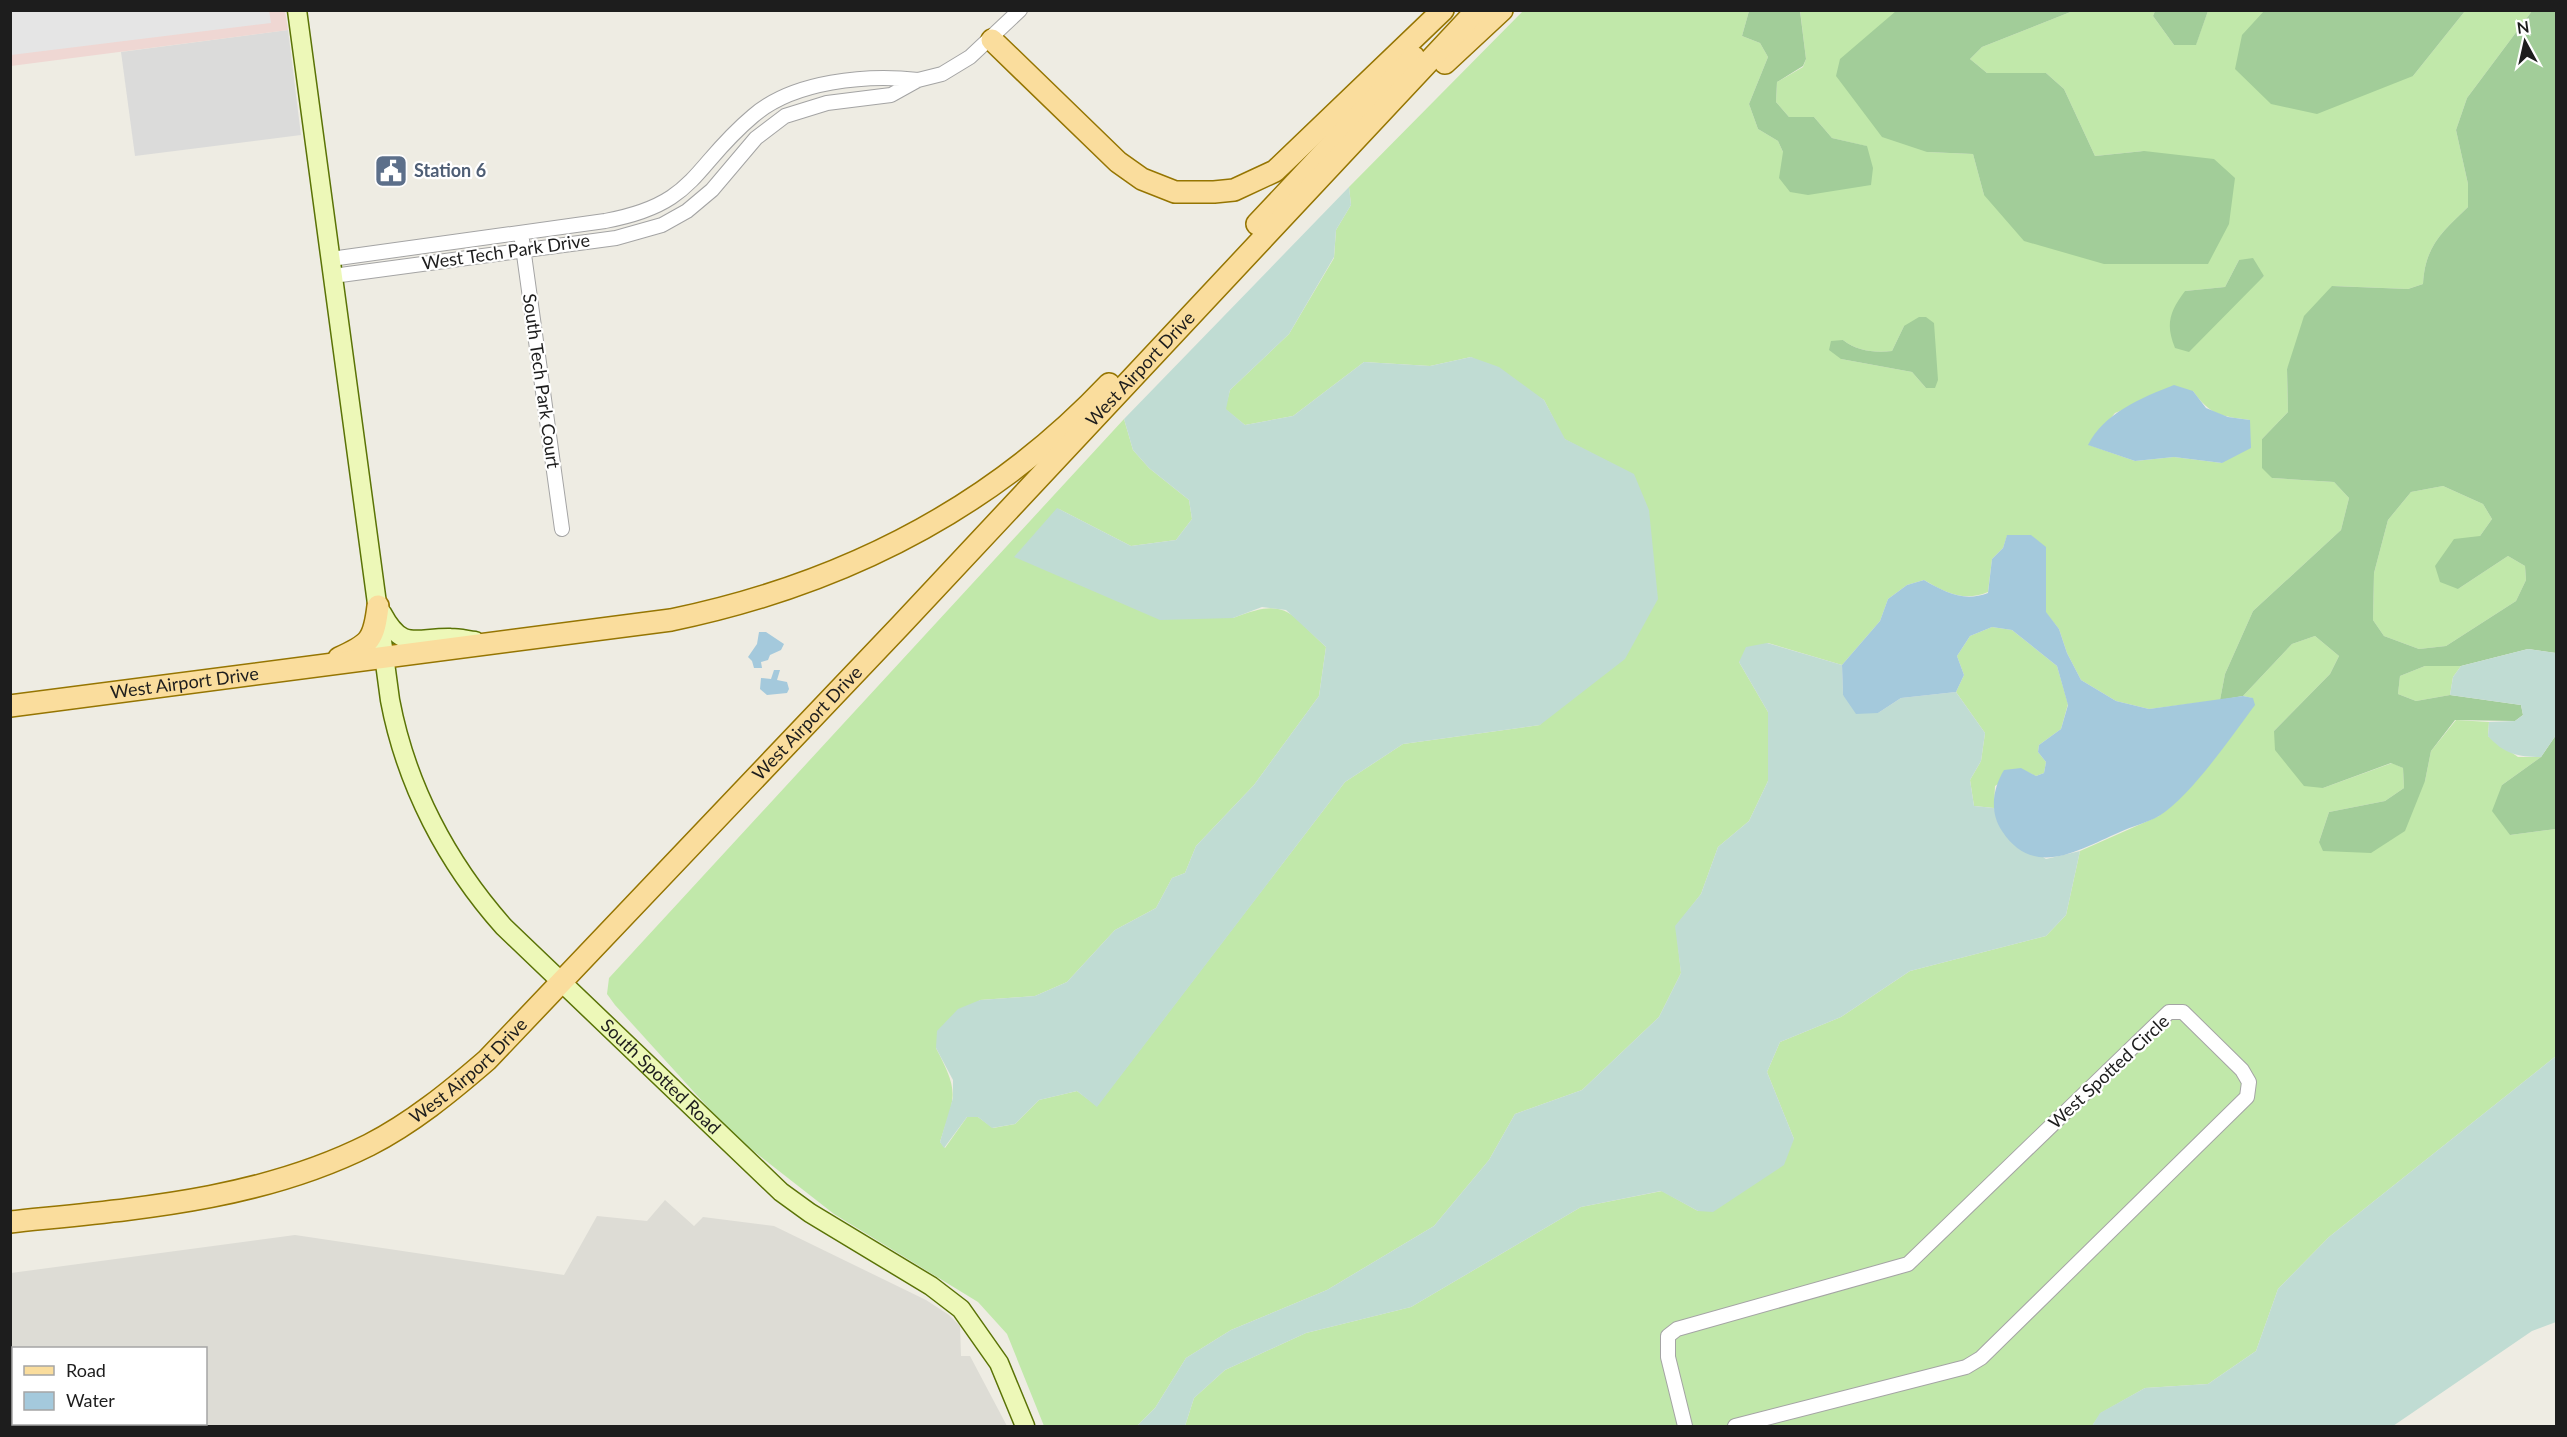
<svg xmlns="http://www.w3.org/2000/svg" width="2567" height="1437" font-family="Lato,sans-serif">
<rect width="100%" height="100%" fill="#eeece3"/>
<!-- residential -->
<path fill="#dbdbda" d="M288,30L301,135L135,156L121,52Z"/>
<!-- commercial -->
<path fill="#efd7d3" d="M10,11H285L288,30L11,66Z"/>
<!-- airport -->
<path fill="#dddcd5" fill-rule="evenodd" d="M665,1200L694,1226L703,1217L774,1226L926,1300L949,1315L960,1326L961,1356H970L1007,1426H11V1273L295,1235L564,1275L597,1216L647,1221ZM14,1348H206V1424H14Z"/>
<!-- grass -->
<path fill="#c1e8aa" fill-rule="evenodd" d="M1800,10L1896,11L1927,152L1973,154L1984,195L2144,151L2095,156L2064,89L2046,73H1987L1970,59L1982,47L2073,11H2155L2153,16L2174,45L2196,44L2208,11H2264L2413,76L2465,11H2532L2467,98L2456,130L2468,184V207C2442,232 2425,246 2423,284L2408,289L2333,286L2287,369L2288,412L2262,439L2272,478L2334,482L2349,498L2341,530L2253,611L2225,674L2220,700L2149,709L2116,701L2081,680L2067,653L2059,629L2046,613L2045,580L2007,536L2003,548L1992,559L1988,592C1964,602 1946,593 1924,580L1907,585L1888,599L1880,621L1842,665L1768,643L1739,662L1768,712V781L1749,821L1718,847L1701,894L1676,926L1681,973L1659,1017L1582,1090L1515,1114L1489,1160L1434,1226L1327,1290L1231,1330L1186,1358L1155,1408L1137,1426H1044L1007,1334L978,1302L834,1214L733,1135L615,1005L607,994L609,978L1124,419L1133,450L1149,468L1189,500L1192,519L1176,540L1131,546L1057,508L1233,618C1286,597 1288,611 1326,647L1319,696L1254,785L1196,846L1185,873L1172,878L1156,908L1115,930L1067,982L1035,996L980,1000L936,1048C960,1094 955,1095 940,1142L945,1148L967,1117H978L993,1128L1015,1124L1039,1100L1077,1091L1097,1106L1345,782L1403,744L1540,725L1634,475L1564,439L1544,400L1471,357L1430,366L1364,362L1293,416L1245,425L1225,409L1230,390L1289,334L1334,258L1336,230L1351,205L1349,187L1523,11H1749L1742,36L1760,43L1768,57L1749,104L1758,129L1778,141L1783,152L1866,146L1832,138L1814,117H1789L1776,102L1777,82L1803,67L1806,59ZM2239,260L2264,276L2175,348L2185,291L2225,287ZM1904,326L1926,388L1912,372L1841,359L1843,340C1857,351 1874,353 1892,351ZM2193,391C2210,415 2220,416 2250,420L2222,463L2174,457L2135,461L2089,445L2115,413L2137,404Z
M2443,486L2483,504L2492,519L2480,536L2458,589L2508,556L2525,566L2526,580L2516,601L2446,646L2419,649L2384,636L2373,620L2374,573L2388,520L2411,492Z
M1992,627L2012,630L2057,666L2068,704L2061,729L2039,745L2038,752L2046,762L2044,773L2036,776L2021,769L1995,786L1994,808L1974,806L1970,780L1981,761L1985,733L1956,692L1964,675L1957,656L1970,636Z
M2315,636L2339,656L2330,674L2274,731L2323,788L2392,763L2403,768L2404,788L2385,801L2329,812L2319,842L2425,781L2431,751L2456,720L2489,722L2488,736L2518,757H2541L2502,785L2510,835L2556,829V1056L2329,1237L2278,1289L2256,1351L2208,1384L2145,1388L2101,1413L2092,1426H1185L1194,1398L1225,1370L1306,1333L1411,1307L1581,1207L1662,1191L1698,1211L1794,1139L1767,1072L1780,1042L1841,1017L1910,971L2046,936L2066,915L2080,851L2159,816L2252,698L2243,696L2292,644Z
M2425,666H2461L2453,677L2450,695L2416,701L2398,694L2400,676Z"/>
<!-- forest -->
<path fill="#a2cd99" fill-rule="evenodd" d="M1749,11H1800L1806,59L1803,66L1777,82L1776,102L1789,117H1814L1832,138L1867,146L1873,168L1871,185L1808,195L1790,192L1779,178L1783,152L1778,141L1758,129L1749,104L1768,57L1760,43L1742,36Z
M1896,11H2073L1982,47L1970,59L1987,73H2046L2064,89L2095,156L2144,151L2214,159L2235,178L2229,224L2208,264H2104L2024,241L1984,195L1973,154L1927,152L1882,137L1836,76L1840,59Z
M2155,11H2208L2196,45H2174L2153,16Z
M2264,11H2465L2413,76L2317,114L2271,104L2235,69L2242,35Z
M2532,11H2556V653L2528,649L2461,666H2425L2400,676L2398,694L2416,701L2450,695L2521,705L2523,715L2515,721L2455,720L2431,751L2425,781L2405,831L2371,853L2323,851L2319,842L2329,812L2385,801L2404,788L2403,768L2391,763L2323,788L2304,786L2275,750L2274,731L2330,674L2339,656L2315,636L2292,644L2243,696L2220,700L2225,674L2253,611L2341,530L2349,498L2334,482L2272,478L2262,468V439L2288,412L2287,369L2304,316L2332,286L2408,289L2423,284C2425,246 2442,232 2468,207V184L2456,130L2467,98ZM2443,486L2483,504L2492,519L2480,536L2454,539L2435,566L2440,582L2458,589L2508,556L2525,566L2526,580L2516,601L2446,646L2419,649L2384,636L2373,620L2374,573L2388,520L2411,492Z
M2253,258L2264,276L2189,352L2175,348C2165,324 2170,311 2185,291L2225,287L2239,260Z
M1919,317H1926L1934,323L1938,380L1935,388H1926L1912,372L1841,359L1829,350L1831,341L1843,340C1857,351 1874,353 1892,351L1904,326Z
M2556,735V829L2510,835L2492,811L2502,785L2541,757Z"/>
<!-- wetland -->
<path fill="#c0dcd3" d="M1349,187L1351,205L1336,230L1334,257L1289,334L1230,390L1226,409L1245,425L1293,416L1364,362L1430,366L1471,357L1499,367L1544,400L1565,439L1634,474L1649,510L1658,599L1625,659L1540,725L1403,744L1345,782L1097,1107L1077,1091L1039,1100L1015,1124L992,1128L978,1117H967L944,1148L940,1142L953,1098V1080L936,1048L937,1031L958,1009L980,1000L1035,996L1067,982L1115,930L1156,908L1172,878L1185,873L1196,846L1254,785L1319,696L1326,647L1286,610L1262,607L1233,618L1160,620L1014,557L1057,508L1131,546L1176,540L1192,519L1189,500L1149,468L1133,450L1124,419Z
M1767,643L1842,665L1843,695L1878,713L1901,698L1956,692L1985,733L1981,761L1970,780L1974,806L1994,808L2002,830L2046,859L2080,851L2066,915L2046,936L1910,971L1841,1017L1780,1042L1767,1072L1794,1139L1784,1165L1713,1212L1698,1211L1661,1191L1581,1207L1411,1307L1306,1333L1225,1370L1194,1398L1185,1426H1137L1155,1408L1186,1358L1231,1330L1327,1290L1434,1226L1489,1160L1515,1114L1582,1090L1659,1017L1681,973L1675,926L1701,894L1718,847L1749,821L1768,781V712L1739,662L1746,647Z
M2528,649L2556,653V735L2541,757C2518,757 2504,754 2488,736L2489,722L2515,721L2523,715L2521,705L2450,695L2453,677L2461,666Z
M2556,1056V1322L2532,1331L2393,1426H2092L2100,1413L2145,1388L2208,1384L2256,1351L2278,1289L2329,1237Z"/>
<!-- parking -->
<path fill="#e5e5e5" d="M269,10L271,23L11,55V11Z"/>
<!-- water -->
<path fill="#a4c9dc" d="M2174,385L2193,391L2206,408L2228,417L2250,420L2251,448L2222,463L2174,457L2135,461L2088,445C2104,413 2141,398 2174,385Z
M2007,535H2031L2046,547V612L2059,629L2067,653L2081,680L2116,701L2149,709L2243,696L2253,698L2255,705C2232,736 2190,797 2159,816C2147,823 2132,826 2120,832C2080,849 2034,880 2002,831C1989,812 1993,788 2004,770L2021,768L2036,776L2044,773L2046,762L2038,752L2039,745L2061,729L2068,705L2057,666L2012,630L1992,627L1970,636L1957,656L1964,675L1956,692L1901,698L1878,713L1856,714L1843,695L1842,665L1880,621L1888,599L1907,585L1924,580C1946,593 1964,602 1988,593L1992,559L2003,548Z
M759,632H766L784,644L781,650L770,655L768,660L761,662L762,668H754L752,661L748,657L757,644Z
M774,670H780L777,680L787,682L789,689L787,693L767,695L760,689L761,678L771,679Z"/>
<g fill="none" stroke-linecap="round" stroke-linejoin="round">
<!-- minor casing -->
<g stroke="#a4a4a4" stroke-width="16">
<path id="minor" d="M522,240L562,529
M331,259L605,221C697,204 691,168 753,116C793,81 867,74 918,80
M333,276L616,238L662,225L687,211L712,190L756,138L785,116L827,103L891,95L918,80L942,74L970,57L1020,10
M1685,1426L1668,1357V1336L1677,1329L1908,1264L2169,1012H2183L2242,1070L2249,1082L2247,1097L1981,1358L1966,1367L1735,1426"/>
</g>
<!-- secondary casing -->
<g stroke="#5a7306" stroke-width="21">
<g id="secondary">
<path id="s1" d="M297,10L390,700C406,785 447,863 504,927L781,1192L810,1213L931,1286L961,1309L999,1363L1025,1426"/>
<path d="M382,613C403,652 415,637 451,638C459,638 467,640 475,641"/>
</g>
</g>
<!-- primary casing -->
<g stroke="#957502" stroke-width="24">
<g id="primary">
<path d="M992,40L1118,162L1142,179L1175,192H1214L1234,190L1275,171L1443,10"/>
<path d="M1445,63L1502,10"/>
<path d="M1257,224L1414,57"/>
<path d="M339,658C370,644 374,640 378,606"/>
<path id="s2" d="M10,706L671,620C840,585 989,511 1109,384"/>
<path id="s3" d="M10,1222C133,1209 257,1201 369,1145C412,1123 450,1092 487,1060L900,626L1477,10"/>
</g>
</g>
<!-- minor -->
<use href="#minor" stroke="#fff" stroke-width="14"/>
<!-- secondary -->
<use href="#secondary" stroke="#edf8b8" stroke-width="18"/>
<!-- primary -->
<use href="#primary" stroke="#fadd9d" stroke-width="21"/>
</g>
<!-- icons -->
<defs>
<g id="civic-square" transform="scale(1.725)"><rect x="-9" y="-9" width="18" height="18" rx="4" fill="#5c6f8a" stroke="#fff"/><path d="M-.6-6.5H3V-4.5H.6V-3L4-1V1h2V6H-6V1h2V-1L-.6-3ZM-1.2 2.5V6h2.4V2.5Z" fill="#fff"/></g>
</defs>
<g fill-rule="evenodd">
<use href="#civic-square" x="391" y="171"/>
</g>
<g text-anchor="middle" stroke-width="4.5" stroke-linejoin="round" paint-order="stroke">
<!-- service labels -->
<g font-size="18" font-weight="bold" fill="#4e5e75" stroke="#fff" text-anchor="start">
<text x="414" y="177">Station 6</text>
</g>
<!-- street labels -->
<g font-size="18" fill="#1d1d1d" stroke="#fff">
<text transform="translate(506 252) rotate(-8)" y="6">West Tech Park Drive</text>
<text dy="6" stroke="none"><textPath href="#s3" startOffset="1466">West Airport Drive</textPath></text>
<text transform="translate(541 381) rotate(82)" y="6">South Tech Park Court</text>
<text dy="6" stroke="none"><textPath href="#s2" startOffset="176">West Airport Drive</textPath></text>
<text dy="6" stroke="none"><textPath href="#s3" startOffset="980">West Airport Drive</textPath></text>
<text dy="6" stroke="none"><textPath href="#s3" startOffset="494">West Airport Drive</textPath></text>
<text transform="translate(2109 1072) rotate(-43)" y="6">West Spotted Circle</text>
<text dy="6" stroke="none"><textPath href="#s1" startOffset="1170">South Spotted Road</textPath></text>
</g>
</g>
<!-- border -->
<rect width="2567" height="1437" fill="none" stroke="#1d1d1d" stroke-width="24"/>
<!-- legend -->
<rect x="12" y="1347" width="195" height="78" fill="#ffffff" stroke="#a5a5a5" stroke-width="1.5"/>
<rect x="24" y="1366" width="30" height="9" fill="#fadd9d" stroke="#a5a5a5" stroke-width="1.5"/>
<text x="66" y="1377" font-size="18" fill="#1d1d1d">Road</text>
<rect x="24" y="1392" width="30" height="18" fill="#a4c9dc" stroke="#a5a5a5" stroke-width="1.5"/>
<text x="66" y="1407" font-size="18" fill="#1d1d1d">Water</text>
<!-- north arrow -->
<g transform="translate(2525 42) rotate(352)" stroke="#ffffff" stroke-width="4.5" paint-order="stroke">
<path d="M0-4.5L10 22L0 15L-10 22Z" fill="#1d1d1d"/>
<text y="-9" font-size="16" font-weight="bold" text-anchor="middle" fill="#1d1d1d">N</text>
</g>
</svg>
